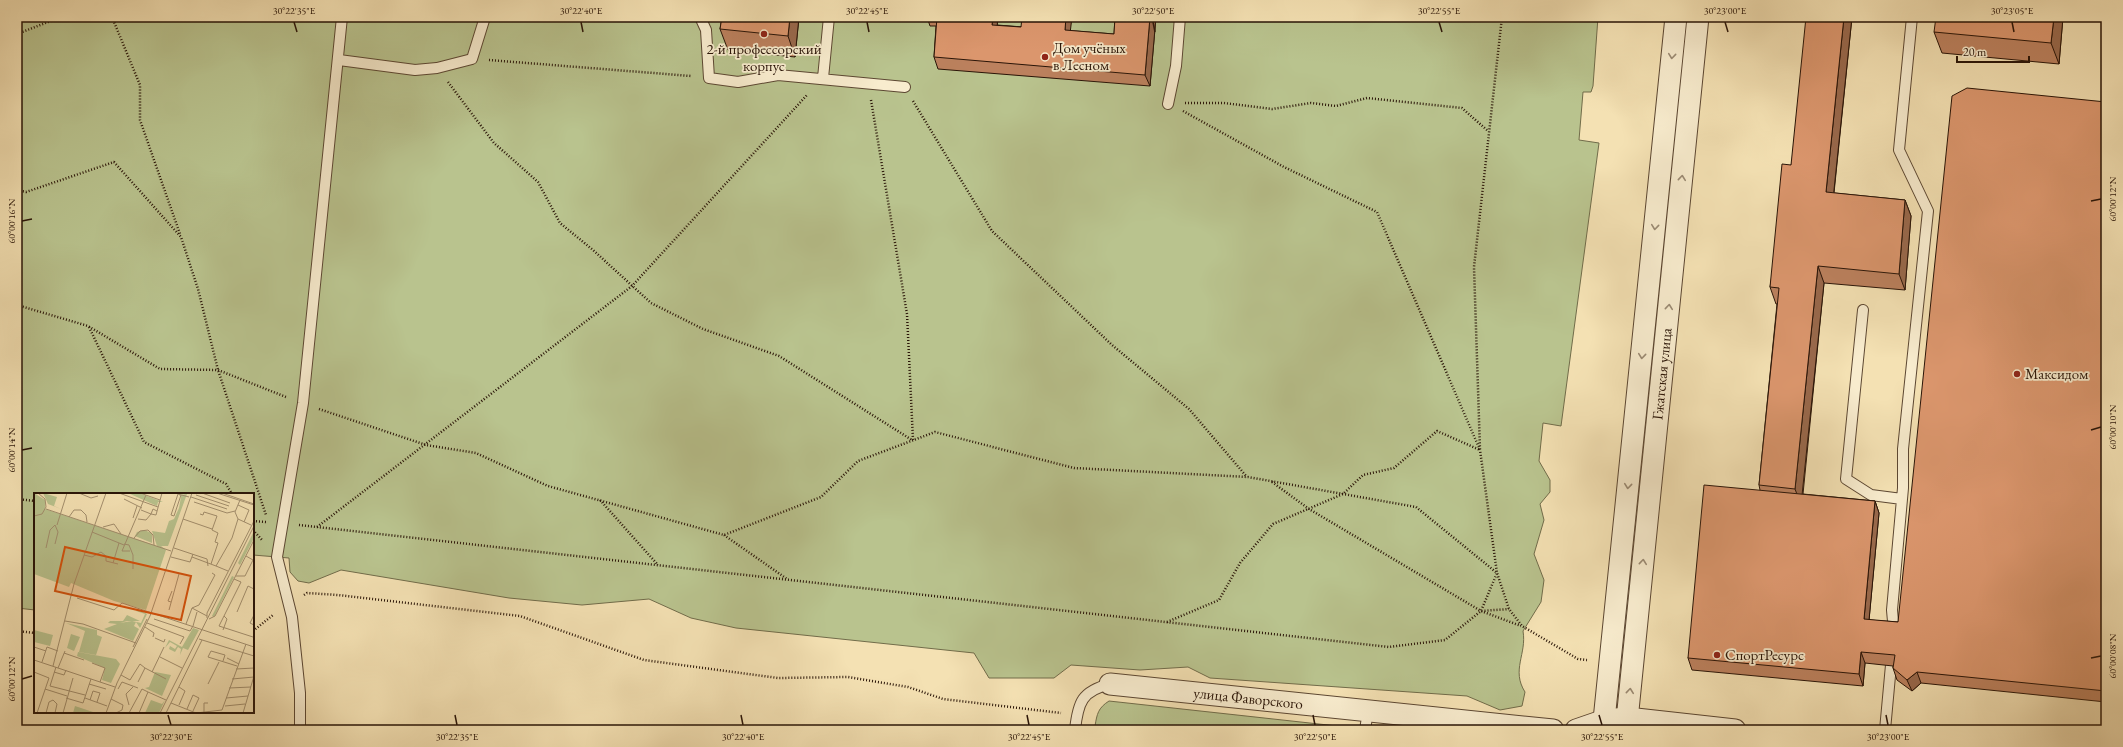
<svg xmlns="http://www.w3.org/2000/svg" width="2123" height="747" font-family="'EB Garamond',serif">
<rect width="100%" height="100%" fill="#f4e1b3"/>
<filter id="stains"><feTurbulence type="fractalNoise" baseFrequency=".005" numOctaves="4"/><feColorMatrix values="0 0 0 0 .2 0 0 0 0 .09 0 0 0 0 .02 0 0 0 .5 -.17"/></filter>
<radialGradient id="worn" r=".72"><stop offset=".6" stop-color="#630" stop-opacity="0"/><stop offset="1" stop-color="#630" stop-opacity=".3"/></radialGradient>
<!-- green -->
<path fill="#b9c38e" stroke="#716c4a" d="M17,17H1598L1593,86L1591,92H1583L1579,140L1599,143L1561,426L1543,423L1539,461L1550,480V492L1540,504L1544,520L1534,554L1544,580L1541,602L1523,631C1527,654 1511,670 1525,692L1522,706L1500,710L1467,696L1210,678L1188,667L1140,670L1071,665L1054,678H989L974,653L736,628L691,618L649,599L582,605L509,598L341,570L309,583L298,581L290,572L289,558L253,555V494H35V610L17,608Z
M1109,701L1337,726L1344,730H1127L1095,726C1097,714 1098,708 1109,701Z"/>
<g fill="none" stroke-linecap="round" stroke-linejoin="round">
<!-- lane casing -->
<g stroke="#5c4732" stroke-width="12">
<path id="lane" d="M700,17L706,30L709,78L738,82L778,75L905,87
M339,60L415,70L437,68L472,59L485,17
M823,78L829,17
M1168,104L1176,66L1180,17
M1863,310L1846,479L1871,495L1902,499
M1894,633L1892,610L1903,488V449L1928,211L1899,150L1912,17
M300,730V693L292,617L277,557L303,403L342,17
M1075,730C1078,702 1082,691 1110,684
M1365,730L1368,711
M1885,730L1891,665"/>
</g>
<!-- street casing -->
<g stroke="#5c4732" stroke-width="23">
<g id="street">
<path id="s1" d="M1110,684L1553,730"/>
<path d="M1576,730L1605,720L1627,718L1735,730"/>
<path d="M1603,730L1676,17"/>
<path id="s2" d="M1626,730L1698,17"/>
</g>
</g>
<!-- path -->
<path stroke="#291407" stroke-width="2.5" stroke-dasharray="1 2" stroke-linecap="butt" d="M112,17L140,85V120L180,234
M309,17L325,19
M17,34L61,17
M489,60L691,76
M448,82L494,143L538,182L560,223L593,250L651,303L703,329L779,356L912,440
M871,100L907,314L913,440
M913,101L992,231L1112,345L1189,409L1247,477
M1185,103H1224L1272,109L1311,103L1336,106L1367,98L1462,108L1488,131
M1183,111L1284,167L1377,212L1480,450L1497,573L1481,611
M17,190L26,192L114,162L181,237L198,289L218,370L266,515
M17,305L88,326L160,369L218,370L286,397
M89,327L144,442L226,484L232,494
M319,409L426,445L476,453L548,486L724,535L821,497L858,461L935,432L1074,468L1248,477L1416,507L1497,573L1509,609L1522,626L1578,659L1587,660
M1272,482L1309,509L1481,611L1521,626
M17,499L35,501
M600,500L658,565
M253,521L266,522
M299,525L1389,647L1445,640L1481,611L1509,609
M317,527L632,286L807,95
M253,530L262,540
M724,535L787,579
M304,595L307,593L338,595L520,616L644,660L778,678L848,677L908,687L943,699L1061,713
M1167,622L1219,600L1240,563L1273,524L1343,494L1363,475L1394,468L1437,431L1480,450L1474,267L1502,17
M17,631L35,633
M253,631L273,615"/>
<!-- lane -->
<use href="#lane" stroke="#f8ecce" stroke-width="10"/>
<!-- street -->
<use href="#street" stroke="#f8ecce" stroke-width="21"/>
</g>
<!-- wall -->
<path fill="#bc815e" stroke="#291407" d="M412,17H458V21Z
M722,17H799L795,57L728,50L720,29Z
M927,17H998L997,25L1114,34L1115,17H1156L1150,86L938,69L934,57L936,26H930Z
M1852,17L1834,193L1905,200L1911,216L1905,290L1824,283L1803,494L1875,501L1879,513L1869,620L1898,622L2106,102V702L1921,683L1912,691L1897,680L1893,668V666L1865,663L1863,686L1692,670L1688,658L1760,490L1759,485L1777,304H1776L1770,287L1791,165Z
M2063,17L2059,64L1942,53L1934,32Z
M2090,17H2106V18Z"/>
<!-- shaded-wall -->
<path fill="#99694c" stroke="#291407" d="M790,17H799L795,57L788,36Z
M993,17H998L996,37L992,25Z
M1066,17H1072L1069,42L1065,30Z
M1150,17H1156L1150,86L1145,75Z
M1844,17H1852L1832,209L1826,192Z
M2054,17H2063L2059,64L2051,43Z
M1905,200L1911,216L1905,290L1899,274Z
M1818,266L1824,283L1801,505L1795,489Z
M1875,501L1879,513L1868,631L1864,619Z
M1861,652L1865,663L1863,686L1859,674Z
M1917,672L1921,683L1912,691L1907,680Z"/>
<!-- building -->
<path fill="#db966d" stroke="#291407" d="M722,17H790L788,36L720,29Z
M937,17H993L992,25L1021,27L1022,17H1066L1065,30L1114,34L1115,17H1150L1145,75L934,57Z
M1806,17H1844L1826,192L1905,200L1899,274L1818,266L1795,489L1759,485L1779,288L1770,287L1782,164L1791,165Z
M1936,17H2054L2051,43L1934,32Z
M1967,88L2106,102V691L1917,672L1907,680L1893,668L1895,655L1861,652L1859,674L1688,658L1704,485L1875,501L1864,619L1898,622L1952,96Z"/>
<!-- one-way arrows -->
<defs><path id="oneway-chevron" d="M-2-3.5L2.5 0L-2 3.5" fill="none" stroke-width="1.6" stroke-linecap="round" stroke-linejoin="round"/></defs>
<g stroke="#9b8b74">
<use href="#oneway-chevron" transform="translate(1672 56) rotate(96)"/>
<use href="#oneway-chevron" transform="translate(1682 178) rotate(-84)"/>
<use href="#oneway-chevron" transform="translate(1655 227) rotate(96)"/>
<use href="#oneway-chevron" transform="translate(1669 307) rotate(-84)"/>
<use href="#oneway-chevron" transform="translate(1642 356) rotate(96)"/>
<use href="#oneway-chevron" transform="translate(1628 486) rotate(96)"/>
<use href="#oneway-chevron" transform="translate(1643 562) rotate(-84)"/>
<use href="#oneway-chevron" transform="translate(1630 691) rotate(-84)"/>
</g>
<!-- ticks -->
<path fill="none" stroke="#291407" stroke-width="1.5" d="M294,22L297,32M581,22L583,32M867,22L869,32M1153,22L1155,32M1439,22L1442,32M1725,22L1728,32M2012,22L2014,32M2091,201L2101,199M22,221L32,219M2091,430L2101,427M22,450L32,448M2091,658L2101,656M22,679L32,676M168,715L171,725M455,715L457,725M741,715L743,725M1027,715L1029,725M1313,715L1315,725M1599,715L1602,725M1886,715L1888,725"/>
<!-- markers -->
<g fill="#8f2418" stroke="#f8ecce" stroke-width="1.5">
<circle cx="764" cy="34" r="4"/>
<circle cx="1045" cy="57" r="4"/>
<circle cx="2017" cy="374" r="4"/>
<circle cx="1717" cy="655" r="4"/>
</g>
<g text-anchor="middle" stroke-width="3.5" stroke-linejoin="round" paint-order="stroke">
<!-- poi labels -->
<g font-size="15" fill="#291407" stroke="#f8ecce" text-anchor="start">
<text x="1053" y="53">Дом учёных<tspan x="1053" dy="17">в Лесном</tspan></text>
<text x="764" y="54" text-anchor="middle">2-й профессорский<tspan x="764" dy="17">корпус</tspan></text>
<text x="2025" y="379">Максидом</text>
<text x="1725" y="660">СпортРесурс</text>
</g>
<!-- street labels -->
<g font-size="15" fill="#291407" stroke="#f8ecce">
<text dy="5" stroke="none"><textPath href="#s2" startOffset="358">Гжатская улица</textPath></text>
<text dy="5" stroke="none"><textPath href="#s1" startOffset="139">улица Фаворского</textPath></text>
</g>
</g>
<!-- overview -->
<g transform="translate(34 493)">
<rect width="220" height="220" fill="#f4e1b3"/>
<path d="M0,0L11,7V16L123,53L118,38L131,40L135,28L140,26L145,15L147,4L145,2L153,1L134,53H127L132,57L112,117L80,108L37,90L35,94L0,81ZM9,0L23,4L20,13L27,16L14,11ZM94,0H105L129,9H124L123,13ZM110,37L118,40V50L101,43L103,39ZM220,38V45L206,72L204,70ZM198,83L200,84L180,124L178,123ZM104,116L113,121L106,135L102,129L100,133L105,136L99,148L70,136L83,131L74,130L76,128H89L93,122L106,128H93L86,130L98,128L107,130L111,121L102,118ZM32,130L63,137V142L68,144L62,162L45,159L51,138ZM159,135L165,137L154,157L149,155L146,162L147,156L144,154L141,159L135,156L136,153L141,156L143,153L136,149L131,155L135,147L148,154ZM0,137L19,142L16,153L0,149ZM37,141L46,144L40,158L33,155ZM31,158L43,163L44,159L82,166L86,171L77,190L68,187L71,175ZM121,179L137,182L128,203L111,195L115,194ZM117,207L128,211L131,207L125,220H111ZM41,213L62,220H39Z" fill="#b9c38e"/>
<path fill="none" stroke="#a38f6e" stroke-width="1" d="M45,0L57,5L64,3M85,0L124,14M106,0L126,7M168,0L196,10M183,0L220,12M188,0L220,11M162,2L195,13M157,4L193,16M90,6L108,15M160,9L193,20L201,18M204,12L215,17L210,29M12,16L137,58M107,17L117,21L119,16L123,18M166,21L169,22L170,19L183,23L178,37L184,40L181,49L184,50L177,71M137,22L144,1L155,4M137,22L140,23L147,2M0,23L8,21L12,14L11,6L4,0M35,24L40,17H47L52,22L53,29M99,25L103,13M104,26L112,27L117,21L122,22L128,0M149,26L178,36M204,26L201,19L206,7M23,32L33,0M69,34L80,31L87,41M58,39L90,52M100,45L106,38L114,37L119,42L120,52M90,51L95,52L99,62V76M12,55L16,37L21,32L24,39L21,51M140,55L173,66L174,73M96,58H88L112,2M50,62L58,64L67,59L72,63V68L84,71M137,64L156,69L159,61M158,64L182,73M79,70L85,50M194,78L182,73L198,45L204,26L217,32M202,83H211L219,67L212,63M200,86L207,89L185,133L219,144M43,105L80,117L88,110L220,154M137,109L134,108L138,98M158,115L165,112L181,82L178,80M135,117L145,81M203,119L214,93L220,96M220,122L216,130L220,132M173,125V120L220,28M120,126L156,138L159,133M175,126L181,123L220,47M31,128L49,131L102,150M113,130L150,144L146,151M152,131L158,115L173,123M159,133L163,119M111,134L120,140L119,144M189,137L193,126L190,123M121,145L130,149L131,146M165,146L220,163M0,154L12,158M99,154L113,126M30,160L50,167M126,164L148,175M193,165L205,171M0,167L81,194M189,168L191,162L177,158L174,164L203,173M8,169L13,154L24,158M58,170L71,175L66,189M19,173L40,91L72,0M22,174L16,193L51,202M24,175L31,158M111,175L132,186M202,176L220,175M0,179L15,185M20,179L30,182L32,177M118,179L130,154M87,182L96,187L106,171L111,175L104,189M198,186L220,184M55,191L72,196M174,191L185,169M145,194L151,198L145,212M195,195L217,194M11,196L33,203M84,196L88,189L104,195M32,205L49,210L57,186M51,205L73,213M192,205L214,203M77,206L89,212L88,217L82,220M56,207L59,198L66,200L63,209M137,210L162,220L188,217L212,151M95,212L92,201L99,194M191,213L211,211M153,216L159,202L165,205L159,218M170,219V210H174M3,220L15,185M12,220L15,209L19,207L23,211L21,220M29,220L39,185M72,220L83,190L116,123L158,0M95,220L108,196L114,199M105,220L114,199L132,207M126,220L220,33M132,220L168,147M209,220L220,183"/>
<path fill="#d5520c" fill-opacity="0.15" stroke="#d5520c" stroke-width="2" d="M31,54L157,83L147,127L21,98Z"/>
<rect width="220" height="220" fill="none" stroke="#291407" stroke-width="2"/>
</g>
<!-- margin -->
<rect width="2123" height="747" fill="none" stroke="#f4e1b3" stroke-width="44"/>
<!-- scale -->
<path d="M1957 56v6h72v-6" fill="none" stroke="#291407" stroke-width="2"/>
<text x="1963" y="56" font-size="12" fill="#291407" stroke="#f8ecce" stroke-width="3" paint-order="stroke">20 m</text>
<rect x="22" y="22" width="2079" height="703" fill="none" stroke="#291407" stroke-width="1.5"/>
<g font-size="10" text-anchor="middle" fill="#291407">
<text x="294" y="14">30°22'35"E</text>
<text x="581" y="14">30°22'40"E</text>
<text x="867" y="14">30°22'45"E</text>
<text x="1153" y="14">30°22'50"E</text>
<text x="1439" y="14">30°22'55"E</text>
<text x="1725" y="14">30°23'00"E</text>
<text x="2012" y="14">30°23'05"E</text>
<text transform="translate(2112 199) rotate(-90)" y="4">60°00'12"N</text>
<text transform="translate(11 221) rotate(-90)" y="4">60°00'16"N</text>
<text transform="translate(2112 427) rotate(-90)" y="4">60°00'10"N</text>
<text transform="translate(11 450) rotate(-90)" y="4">60°00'14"N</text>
<text transform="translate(2112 656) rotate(-90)" y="4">60°00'08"N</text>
<text transform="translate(11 679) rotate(-90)" y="4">60°00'12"N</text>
<text x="171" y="740">30°22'30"E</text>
<text x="457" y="740">30°22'35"E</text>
<text x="743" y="740">30°22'40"E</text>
<text x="1029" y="740">30°22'45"E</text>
<text x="1315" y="740">30°22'50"E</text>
<text x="1602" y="740">30°22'55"E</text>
<text x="1888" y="740">30°23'00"E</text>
</g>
<rect width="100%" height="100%" filter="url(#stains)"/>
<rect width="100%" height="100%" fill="url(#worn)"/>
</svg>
